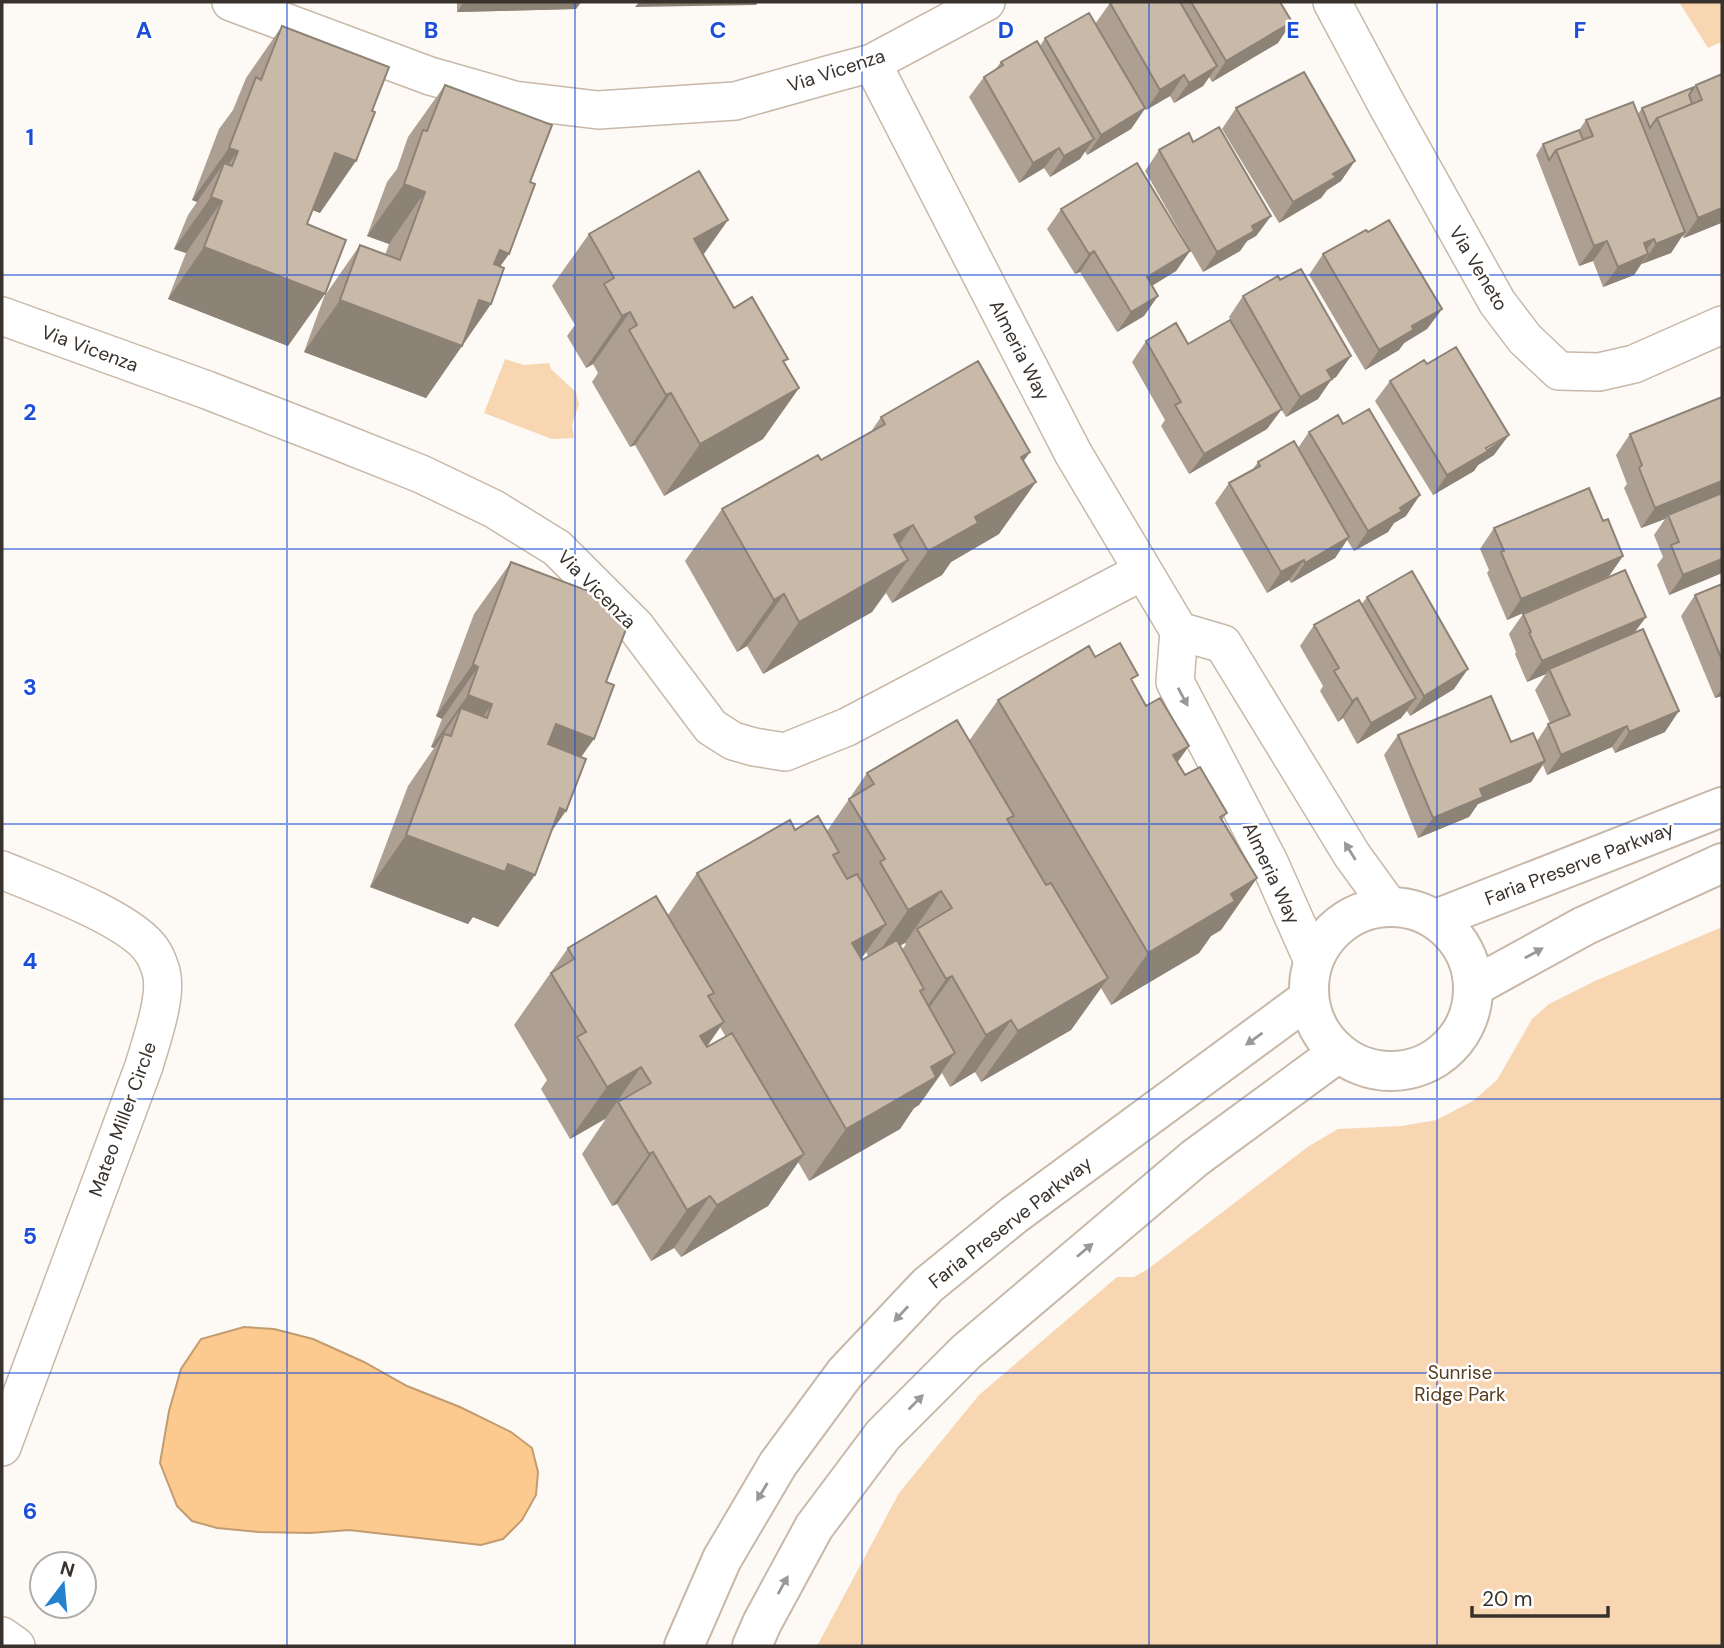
<svg xmlns="http://www.w3.org/2000/svg" width="1724" height="1648" font-family="'DM Sans',sans-serif">
<rect width="100%" height="100%" fill="#fdfaf6"/>
<!-- green -->
<path fill="#f8d6b2" d="M1679,2H1722V42L1708,48Z
M505,359L524,365L549,363L551,369L576,392L579,404L572,425L574,438L552,439L484,413Z
M1722,927V1646H817L899,1493L979,1395L1117,1277H1134L1148,1269L1309,1146L1338,1129L1402,1126L1436,1120L1473,1101L1497,1080L1532,1019L1549,1004L1595,981Z"/>
<!-- water -->
<path fill="#fcc98f" stroke="#c29c71" stroke-width="2" d="M244,1327L274,1329L313,1339L364,1362L407,1386L460,1407L511,1432L532,1448L538,1472L536,1495L522,1520L503,1539L481,1545L349,1530L310,1533L258,1532L217,1528L192,1521L177,1506L160,1463L169,1411L181,1369L201,1339Z"/>
<g fill="none" stroke-linecap="round" stroke-linejoin="round">
<!-- street casing -->
<g stroke="#c8b8a8" stroke-width="40">
<path id="street" d="M231,2L430,76L514,100L598,110L735,101L831,74L872,63L986,2
M1332,2L1388,107L1497,302L1525,339L1559,371L1599,372L1634,364L1722,325
M872,63L1073,453L1179,631L1175,682L1269,862L1313,961
M2,316L207,390L333,439L421,474L494,509L557,548L636,627L711,727L733,741L754,747L785,752L847,727L1143,571
M1179,631L1223,644L1352,855L1389,906
M2,870C38,885 132,919 152,951C156,956 159,965 161,971C168,996 151,1041 144,1066L2,1447
M2,1636L16,1646"/>
</g>
<!-- secondary casing -->
<g stroke="#c8b8a8" stroke-width="42">
<path id="secondary" d="M1309 989a82 82 0 1 1 164 0a82 82 0 1 1-164 0Z
M1436,919L1722,807
M1475,986L1584,926L1722,863
M684,1646L722,1559L778,1464L845,1373L928,1285L1014,1215L1309,998
M752,1646L762,1623L814,1527L883,1435L966,1352L1195,1158L1338,1053"/>
</g>
<!-- street -->
<use href="#street" stroke="#fff" stroke-width="37"/>
<!-- secondary -->
<use href="#secondary" stroke="#fff" stroke-width="38"/>
</g>
<!-- wall -->
<path fill="#ad9f91" fill-rule="evenodd" d="M457,2H581L576,9L457,12Z
M1112,2H1280L1278,43L1212,82L1209,77L1203,86L1174,103L1170,96L1146,110L1145,109L1131,129L1087,155L1085,151L1080,159L1050,177L1044,168L1019,183L969,97L984,77L995,70L1001,62L1040,46L1045,38L1095,24L1110,3Z
M282,26L320,213L313,210L307,224L288,346L168,299L186,253L174,249L188,215L197,202L192,200L219,129L233,110L246,78Z
M1722,74V225L1721,223L1684,238L1682,236L1671,253L1641,264L1634,275L1603,287L1593,261L1579,266L1536,155L1543,144L1579,130L1586,120L1638,114L1642,108L1694,87L1696,85Z
M445,85L530,182L509,254L500,266L491,304L426,398L304,352L324,297L360,245L385,255L389,244L367,236L387,182L397,169L408,137Z
M1236,108L1341,181L1327,190L1321,198L1279,223L1222,129Z
M1193,142L1271,216L1256,236L1247,241L1240,251L1203,272L1145,171L1159,150Z
M1061,209L1190,251L1176,271L1152,286L1144,316L1117,332L1080,272L1075,274L1047,229Z
M728,220L703,255L734,308L785,363L799,388L763,439L664,496L635,445L630,447L592,382L598,373L593,364L586,368L567,336L575,325L552,286L589,234Z
M1368,232L1442,309L1427,329L1404,343L1399,350L1365,370L1309,275L1323,254Z
M1280,280L1351,356L1336,377L1331,380L1318,399L1286,417L1281,409L1267,429L1189,474L1161,426L1165,420L1132,362L1146,341L1188,344L1251,356L1229,317L1243,296Z
M1390,381L1494,455L1478,465L1474,471L1433,495L1375,401Z
M1722,397V573L1669,595L1657,565L1663,557L1654,535L1665,519L1641,528L1624,488L1627,484L1616,455L1630,434Z
M881,417L1030,452L1023,461L999,534L951,562L942,575L892,603L886,593L872,612L763,674L747,646L737,652L685,561L722,509L821,460L870,433Z
M1309,432L1406,516L1394,523L1388,532L1354,551L1347,540L1335,558L1291,583L1289,580L1267,593L1215,503L1229,483L1253,469L1258,462L1298,448Z
M1603,521L1623,556L1609,576L1507,620L1487,573L1489,570L1480,549L1494,528Z
M511,562L604,606L606,682L581,757L550,832L535,875L498,927L473,917L468,924L370,887L408,786L434,748L431,747L442,719L436,716L474,614Z
M1722,584V696L1715,698L1681,616L1695,595Z
M1367,597L1454,689L1410,716L1407,711L1401,718L1357,744L1343,718L1338,722L1320,691L1323,686L1300,646L1314,625L1361,605Z
M1523,614L1646,617L1634,633L1665,732L1615,753L1612,747L1547,775L1543,765L1531,782L1478,804L1469,817L1418,838L1384,755L1398,735L1511,742L1537,741L1548,724L1550,723L1535,690L1546,674L1527,682L1515,654L1516,652L1509,634Z
M1095,657L1133,682L1146,706L1189,746L1177,762L1185,775L1227,813L1222,820L1257,878L1221,930L1211,936L1199,953L1111,1005L1101,988L1071,1030L981,1082L975,1072L950,1087L942,1073L919,1105L914,1108L900,1129L809,1181L798,1162L768,1206L681,1257L674,1248L651,1261L617,1204L612,1206L582,1154L605,1120V1119L570,1139L541,1089L547,1080L514,1025L568,948L668,915L697,873L795,830L827,831L867,773L969,741L998,700ZM905,943L906,944L902,950L900,945ZM866,952L868,956L862,960L861,958ZM720,1027L726,1037L707,1047Z"/>
<!-- shaded-wall -->
<path fill="#8d8276" d="M464,2H581L576,9L457,12Z
M639,2H758L756,5L635,7Z
M1292,22L1278,43L1212,82L1226,61Z
M1217,66L1203,86L1174,103L1189,83Z
M1184,75L1170,96L1146,110L1160,90Z
M1145,108L1131,129L1087,155L1101,135Z
M1094,139L1080,159L1050,177L1064,156Z
M229,148L238,151L217,180L224,163L197,202L192,200Z
M1059,148L1044,168L1019,183L1033,163Z
M335,153L356,161L320,213L299,205Z
M1355,161L1341,181L1327,190L1321,198L1279,223L1293,202L1333,174Z
M404,184L425,192L389,244L367,236Z
M211,197L222,201L186,253L174,249Z
M1722,208V221L1721,223L1684,238L1698,218Z
M1271,216L1256,236L1247,241L1240,251L1203,272L1217,252L1252,226Z
M728,220L691,272L694,239Z
M1685,232L1671,253L1642,264L1656,244Z
M1654,239L1642,257L1648,254L1634,275L1603,287L1618,267L1644,243Z
M1607,241L1593,261L1579,266L1594,246Z
M204,247L325,294L288,346L168,299Z
M500,250L509,254L472,306Z
M1094,251L1080,272L1075,274L1089,254Z
M1190,251L1176,271L1133,297L1147,277Z
M1158,296L1144,316L1117,332L1131,312Z
M340,300H479L491,304L426,398L304,352Z
M1442,309L1427,329L1404,343L1399,350L1365,370L1379,350L1412,326Z
M630,312L593,364L586,368L622,316Z
M1351,356L1336,377L1331,380L1318,399L1286,417L1300,397L1327,370Z
M799,388L763,439L664,496L700,444Z
M671,393L635,445L630,447L666,395Z
M1282,409L1267,429L1189,474L1204,454Z
M1509,435L1494,455L1478,465L1474,471L1433,495L1447,475Z
M1030,452L993,504L1021,457Z
M1722,481V496L1668,515L1665,519L1641,528L1655,508Z
M1036,482L999,534L951,562L942,575L892,603L928,551L975,517Z
M1420,495L1406,516L1394,523L1388,532L1354,551L1368,531L1400,508Z
M913,525L876,577L894,535Z
M1349,537L1335,558L1291,583L1305,563Z
M1623,556L1609,576L1507,620L1521,599Z
M1722,559V573L1669,595L1683,575Z
M908,560L872,612L763,674L799,622Z
M1304,560L1289,580L1267,593L1281,572Z
M784,594L747,646L737,652L774,600Z
M1646,617L1631,637L1549,669L1546,674L1527,682L1542,661Z
M473,664L478,667L442,719L436,716Z
M1468,669L1454,689L1410,716L1424,696Z
M1722,689V696L1715,698Z
M468,695L492,704L456,756L451,736L461,708L434,748L431,747Z
M1357,698L1343,718L1338,722L1352,701Z
M1416,698L1401,718L1357,744L1371,723Z
M1679,711L1665,732L1615,753L1629,732Z
M556,724L594,739L557,791L520,776Z
M1627,726L1612,747L1547,775L1561,755Z
M1189,746L1152,798L1173,755Z
M1545,761L1531,782L1478,804L1469,817L1418,838L1433,818L1480,789Z
M560,808L566,811L529,863Z
M406,835L508,864L535,875L498,927L473,917L468,924L370,887Z
M1257,878L1221,930L1211,936L1199,953L1111,1005L1148,953L1231,894Z
M941,891L905,943L872,962L908,910Z
M886,924L849,976L852,943Z
M952,976L915,1028L910,1031L946,979Z
M1108,978L1071,1030L981,1082L1018,1031Z
M1011,1020L975,1072L950,1087L986,1035Z
M724,1022L687,1074L700,1036Z
M955,1053L919,1105L914,1108L900,1129L809,1181L846,1129L931,1067Z
M641,1067L605,1119L570,1139L607,1087Z
M653,1152L617,1204L612,1206L649,1154Z
M804,1154L768,1206L681,1257L717,1205Z
M710,1196L674,1248L651,1261L687,1210Z"/>
<!-- building -->
<path fill="#c9b9a9" stroke="#8d8276" stroke-width="2" d="M1112,2H1180L1217,66L1189,83L1184,75L1160,90L1110,3Z
M1191,2H1280L1292,22L1226,61Z
M1089,13L1145,108L1101,135L1045,38Z
M282,26L389,67L372,111L375,112L356,161L335,153L307,224L346,240L325,294L204,247L222,201L211,197L224,163L232,166L238,151L229,148L256,77L261,80Z
M1037,41L1094,139L1064,156L1059,148L1033,163L984,77L1003,65L1001,62Z
M1304,72L1355,161L1333,174L1336,177L1293,202L1236,108Z
M1722,74V208L1698,218L1657,118L1702,100L1696,85Z
M445,85L552,125L530,182L535,184L509,254L500,250L494,264L504,268L491,304L479,300L462,346L340,300L360,245L400,260L425,192L404,184L423,130L427,131Z
M1694,87L1689,95L1692,104L1657,118L1650,128L1642,108Z
M1633,102L1685,232L1656,244L1654,239L1644,243L1648,254L1618,267L1607,241L1594,246L1556,150L1593,136L1586,120Z
M1219,127L1271,216L1252,226L1254,231L1217,252L1159,150L1189,133L1193,142Z
M1579,130L1583,140L1556,150L1549,160L1543,144Z
M1137,163L1190,251L1147,277L1158,296L1131,312L1094,251L1089,254L1061,209Z
M699,171L728,220L694,239L734,308L752,297L788,359L783,361L799,388L700,444L671,393L666,395L629,330L637,325L630,312L622,316L604,284L614,278L589,234Z
M1389,220L1442,309L1412,326L1413,330L1379,350L1323,254L1366,230L1368,232Z
M1301,269L1351,356L1327,370L1332,379L1300,397L1243,296L1278,276L1280,280Z
M1230,320L1282,409L1204,454L1175,405L1181,402L1146,341L1176,323L1188,344Z
M1456,347L1509,435L1486,448L1488,451L1447,475L1390,381L1424,360L1427,364Z
M978,361L1030,452L1021,457L1036,482L975,517L978,523L928,551L913,525L894,535L908,560L799,622L784,594L774,600L722,509L818,455L821,460L885,424L881,417Z
M1722,397V481L1655,508L1639,468L1642,465L1630,434Z
M1369,409L1420,495L1400,508L1402,511L1368,531L1309,432L1338,415L1343,424Z
M1294,441L1349,537L1305,563L1304,560L1281,572L1229,483L1260,466L1258,462Z
M1589,488L1603,521L1608,519L1623,556L1521,599L1501,552L1504,551L1494,528Z
M1722,493V559L1683,575L1671,545L1679,542L1668,515Z
M511,562L607,598L604,606L631,616L606,682L614,685L594,739L556,724L548,744L586,759L566,811L560,808L535,875L508,864L505,872L406,835L444,734L451,736L461,708L487,718L492,704L468,695L478,667L473,664Z
M1625,570L1646,617L1542,661L1529,633L1531,632L1523,614Z
M1412,571L1468,669L1424,696L1367,597Z
M1722,584V660L1695,595Z
M1359,600L1416,698L1371,723L1357,698L1352,701L1334,671L1339,668L1314,625Z
M1643,629L1679,711L1629,732L1627,726L1561,755L1548,724L1570,715L1549,669Z
M1120,643L1138,675L1131,679L1146,706L1160,698L1189,746L1173,755L1185,775L1200,767L1227,813L1220,817L1257,878L1231,894L1235,901L1148,953L998,700L1089,646L1095,657Z
M1491,696L1511,742L1533,733L1545,761L1480,789L1483,797L1433,818L1398,735Z
M957,720L1014,816L1007,819L1046,885L1051,883L1108,978L1018,1031L1011,1020L986,1035L952,976L946,979L917,929L952,908L941,891L908,910L880,862L885,859L849,799L874,784L867,773Z
M818,816L839,852L833,855L847,879L857,874L886,924L852,943L862,960L897,940L924,989L920,991L955,1053L931,1067L936,1077L846,1129L697,873L790,820L795,830Z
M656,896L714,993L708,996L724,1022L700,1036L707,1047L732,1033L804,1154L717,1205L710,1196L687,1210L653,1152L649,1154L618,1102L651,1083L641,1067L607,1087L577,1037L586,1032L551,973L574,959L568,948Z"/>
<!-- one-way arrows -->
<defs><path id="oneway-solid" d="M-6-.8H1V-3.2L6.5 0L1 3.2V.8H-6Z" transform="scale(1.75)"/></defs>
<g fill="#9c9896">
<use href="#oneway-solid" transform="translate(1183 697) rotate(62)"/>
<use href="#oneway-solid" transform="translate(1350 851) rotate(-122)"/>
<use href="#oneway-solid" transform="translate(1534 953) rotate(-29)"/>
<use href="#oneway-solid" transform="translate(1254 1039) rotate(144)"/>
<use href="#oneway-solid" transform="translate(1085 1250) rotate(-40)"/>
<use href="#oneway-solid" transform="translate(901 1314) rotate(133)"/>
<use href="#oneway-solid" transform="translate(916 1402) rotate(-45)"/>
<use href="#oneway-solid" transform="translate(762 1492) rotate(121)"/>
<use href="#oneway-solid" transform="translate(783 1585) rotate(-61)"/>
</g>
<!-- grid -->
<path fill="none" stroke="#1d4ed8" stroke-width="2" stroke-opacity="0.55" d="M287,2V1646M575,2V1646M862,2V1646M1149,2V1646M1437,2V1646M2,275H1722M2,549H1722M2,824H1722M2,1099H1722M2,1373H1722"/>
<g text-anchor="middle" stroke-width="5" stroke-linejoin="round" paint-order="stroke">
<!-- street labels -->
<g font-size="19" fill="#39322c" stroke="#fff">
<text transform="translate(836 70) rotate(-18)" y="7">Via Vicenza</text>
<text transform="translate(1479 268) rotate(59)" y="7">Via Veneto</text>
<text transform="translate(90 348) rotate(20)" y="7">Via Vicenza</text>
<text transform="translate(1020 350) rotate(63)" y="7">Almeria Way</text>
<text transform="translate(597 589) rotate(45)" y="7">Via Vicenza</text>
<text transform="translate(1579 863) rotate(-21)" y="7">Faria Preserve Parkway</text>
<text transform="translate(1272 873) rotate(65)" y="7">Almeria Way</text>
<text transform="translate(122 1119) rotate(-70)" y="7">Mateo Miller Circle</text>
<text transform="translate(1010 1222) rotate(-38)" y="7">Faria Preserve Parkway</text>
</g>
<!-- park labels -->
<g font-size="19" fill="#583d1e" stroke="#fff">
<text x="1460" y="1379">Sunrise<tspan x="1460" dy="22">Ridge Park</tspan></text>
</g>
</g>
<g font-size="23" text-anchor="middle" font-weight="bold" fill="#1d4ed8" stroke="#fff" stroke-width="5" stroke-linejoin="round" paint-order="stroke">
<text x="144" y="38">A</text>
<text x="431" y="38">B</text>
<text x="718" y="38">C</text>
<text x="1006" y="38">D</text>
<text x="1293" y="38">E</text>
<text x="1580" y="38">F</text>
<text x="30" y="145">1</text>
<text x="30" y="420">2</text>
<text x="30" y="695">3</text>
<text x="30" y="969">4</text>
<text x="30" y="1244">5</text>
<text x="30" y="1519">6</text>
</g>
<!-- border -->
<rect width="1724" height="1648" fill="none" stroke="#39322c" stroke-width="7"/>
<!-- north arrow -->
<g transform="translate(63 1585) rotate(16)"><circle r="33" fill="#ffffff" stroke="#b0adab" stroke-width="2"/>
<path d="M0-5L12 26L0 18L-12 26Z" fill="#2580cd"/>
<text y="-10" font-size="19" font-weight="bold" text-anchor="middle" fill="#39322c">N</text>
</g>
<!-- scale -->
<path d="M1472 1606v10h136v-10" fill="none" stroke="#39322c" stroke-width="3.5"/>
<text x="1482" y="1606" font-size="21" fill="#39322c" stroke="#ffffff" stroke-width="5" paint-order="stroke">20 m</text>
</svg>
